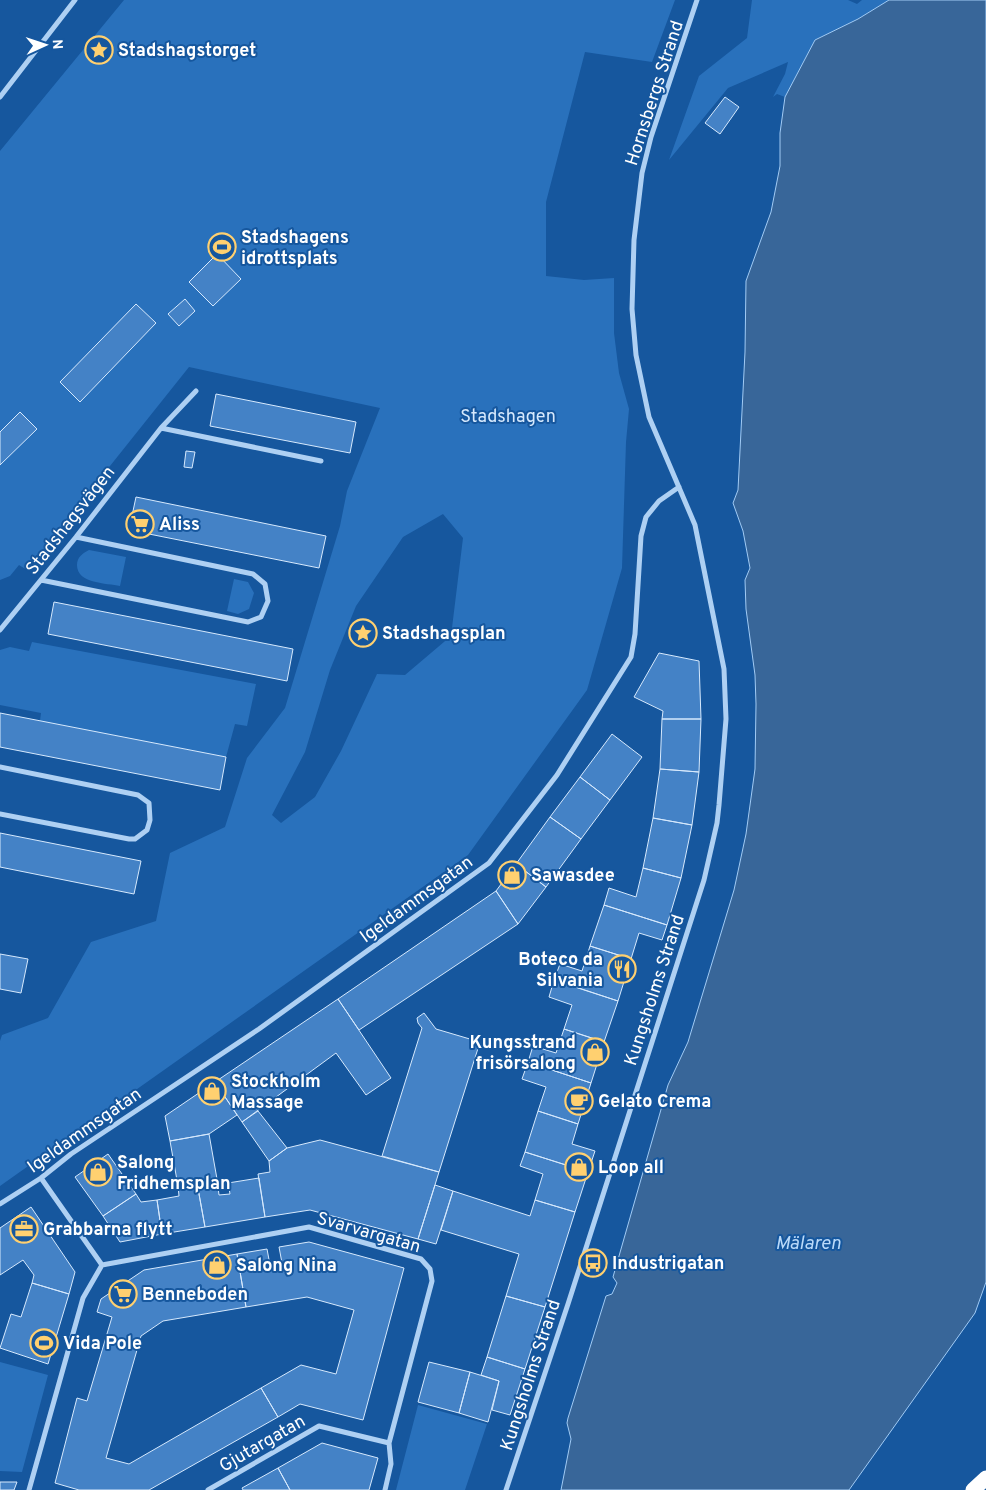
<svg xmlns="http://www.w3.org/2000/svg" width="986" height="1490" font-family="Overpass,sans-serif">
<rect width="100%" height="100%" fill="#16579e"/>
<!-- green -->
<path fill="#2971bc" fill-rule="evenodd" d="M124,0H675L652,62L585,52L546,202V276L584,280L614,278V333L619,373L629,409L626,442L622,568L587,690L468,855L0,1186V1041L2,1035L48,1018L91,942L156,921L170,853L225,827L247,758L285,708L340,526L347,491L380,408L189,367L27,570L19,565L10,576L0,580V151ZM443,514L463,538L451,636L405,675L377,674L341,751L315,797L281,823L272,815L305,752L330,670L356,606L403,537Z
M752,0H848L857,4L862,0H889L858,19L815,40L785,97L777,94L773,97L785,74L788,62L728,88L669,160L699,76L747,38Z
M89,550L126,557L120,586C107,583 77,584 77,565C77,557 83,553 89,550Z
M234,579L248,582L254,593L249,609L238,614L227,611Z
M32,642L256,684L247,726L235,724L226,757L40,721L41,713L0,705V650L10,647L29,651Z
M0,1362L48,1375L22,1472L0,1471Z
M418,1405L487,1424L465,1490H396Z"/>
<!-- water -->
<path fill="#386699" stroke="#a1cbf5" d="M889,0H986V1282L975,1313L849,1490H561L571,1439L567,1423L568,1418L606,1296L612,1294L617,1283L613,1277L668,1085L688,1042L718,943L734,890L746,834L755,769L756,704L755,675L746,609L745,580L750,568L743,531L733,503L738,490L745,352L746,281L771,212L780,166V133L785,97L815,40L858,19Z"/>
<!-- building -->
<path fill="#4482c6" stroke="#d6e9fd" d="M725,97L739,107L720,134L705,123Z
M217,254L241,279L213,306L189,282Z
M185,299L195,311L179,326L168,314Z
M136,304L156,323L80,402L60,382Z
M216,394L356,422L350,453L210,426Z
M20,412L37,429L0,465V432Z
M186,451L195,452L192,468L184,467Z
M136,497L326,536L319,568L129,530Z
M54,602L293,649L287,681L48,634Z
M659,653L699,661L701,719H662L663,711L634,697Z
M0,713L226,757L220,790L0,747Z
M662,719H701L699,772L660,769Z
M612,734L642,757L610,800L580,777Z
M660,769L699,772L692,825L653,818Z
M580,777L610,800L581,839L550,817Z
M550,817L581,839L546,887L516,864Z
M653,818L692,825L681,878L643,868Z
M0,833L141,861L134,894L0,867Z
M516,864L546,887L518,924L496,891Z
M643,868L681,878L667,925L604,905L609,888L636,897Z
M496,891L518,924L359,1030L338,999Z
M604,905L667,925L662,940L639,933L631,959L590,946Z
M590,946L631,959L618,1001L554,980L560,964L582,971Z
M0,954L28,959L21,993L0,989Z
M554,980L618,1001L604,1042L564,1029L572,1005L549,997Z
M338,999L391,1078L366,1095L336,1053L242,1122L215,1082Z
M424,1013L436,1029L480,1042L439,1172L382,1156L422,1028L418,1023L417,1018Z
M564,1029L604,1042L591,1083L528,1062L533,1046L556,1053Z
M528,1062L591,1083L578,1124L538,1111L546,1087L522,1079Z
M215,1082L237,1115L209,1134L170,1141L165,1116Z
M258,1111L287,1148L269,1161L242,1122Z
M538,1111L578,1124L572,1144L595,1151L588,1172L525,1152Z
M209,1134L217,1179L178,1186L170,1141Z
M320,1140L439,1172L418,1239L310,1210L265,1217L258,1174L270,1172L269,1161L287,1148Z
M525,1152L588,1172L575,1212L535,1200L543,1174L520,1166Z
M108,1154L136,1194L103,1216L75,1177Z
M259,1178L265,1217L205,1227L197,1183L217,1179L219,1195L230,1194L228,1183Z
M197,1183L205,1227L162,1234L157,1200L179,1196L178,1186Z
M435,1185L453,1191L436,1244L418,1239Z
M453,1191L530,1216L535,1200L575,1212L545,1307L506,1296L519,1254L441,1230Z
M136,1194L141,1202L157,1200L162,1234L120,1242L103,1216Z
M31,1207L75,1272L69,1294L32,1283L34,1275L23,1260L0,1275V1228Z
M309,1242L404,1268L363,1420L300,1404L278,1417L261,1388L301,1365L336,1374L354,1310L307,1297L246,1307L237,1254L267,1249L270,1265L277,1264L282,1263L279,1247Z
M237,1254L246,1307L163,1321L141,1336L106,1458L129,1464L261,1388L278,1417L149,1490H79L55,1483L77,1398L87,1401L112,1317L97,1312L101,1299L144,1270Z
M32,1283L69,1294L48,1364L0,1348L11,1314L21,1317Z
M506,1296L545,1307L525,1369L487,1357Z
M487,1357L525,1369L510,1415L492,1410L499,1381L481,1375Z
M429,1362L470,1372L459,1413L418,1402Z
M470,1372L499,1381L488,1422L459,1413Z
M322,1443L378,1458L369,1490H290L278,1468Z
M278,1468L290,1490H243L242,1488Z
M0,1482H17L14,1490H0Z"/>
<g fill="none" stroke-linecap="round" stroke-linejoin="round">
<!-- street -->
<path stroke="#aed0f3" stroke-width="5" d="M0,97L75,0
M161,428L196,391
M41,580L248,622L261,617L268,601L265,584L253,574L76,537
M0,630L76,537L161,428L321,461
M0,767L138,795L149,803L150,820L147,830L135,839H129L0,814
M41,1178L102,1265
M0,1204L41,1178L71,1154L259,1029L489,863L557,775L631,657L635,634L641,536L646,517L659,501L679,487
M102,1265L309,1227L421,1259L430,1269L432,1281L389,1443L391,1464L385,1490
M29,1490L83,1298L102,1265
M208,1490L319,1426L389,1443
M506,1490L568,1304L704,880L717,823L719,805L726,719L724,669L695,525L649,417L636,355L632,309L634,240L642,173L651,137L697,0"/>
<!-- highway -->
<path stroke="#fff" stroke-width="15" d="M973,1490L986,1478"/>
</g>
<!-- icons -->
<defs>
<g id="sight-ring" transform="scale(1.4375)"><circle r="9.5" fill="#16579e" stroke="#ffd070" stroke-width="1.5"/><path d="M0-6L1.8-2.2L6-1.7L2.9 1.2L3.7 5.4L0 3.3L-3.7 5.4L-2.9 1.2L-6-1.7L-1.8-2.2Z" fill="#ffd070"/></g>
<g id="stadium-ring" transform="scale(1.4375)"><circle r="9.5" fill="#16579e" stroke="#ffd070" stroke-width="1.5"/><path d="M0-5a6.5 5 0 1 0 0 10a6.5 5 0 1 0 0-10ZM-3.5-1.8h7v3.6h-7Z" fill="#ffd070"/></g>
<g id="supermarket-ring" transform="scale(1.4375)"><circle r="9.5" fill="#16579e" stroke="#ffd070" stroke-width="1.5"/><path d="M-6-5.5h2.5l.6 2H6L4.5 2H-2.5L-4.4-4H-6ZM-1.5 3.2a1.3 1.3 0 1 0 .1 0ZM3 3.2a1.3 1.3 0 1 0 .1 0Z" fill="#ffd070"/></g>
<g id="shop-ring" transform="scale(1.4375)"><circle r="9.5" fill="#16579e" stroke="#ffd070" stroke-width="1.5"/><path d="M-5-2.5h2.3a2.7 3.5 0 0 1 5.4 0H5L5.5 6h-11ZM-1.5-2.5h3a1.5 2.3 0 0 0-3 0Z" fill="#ffd070"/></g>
<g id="restaurant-ring" transform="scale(1.4375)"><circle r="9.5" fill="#16579e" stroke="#ffd070" stroke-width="1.5"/><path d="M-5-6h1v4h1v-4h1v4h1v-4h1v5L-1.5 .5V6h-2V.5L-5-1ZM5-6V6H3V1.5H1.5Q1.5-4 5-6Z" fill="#ffd070"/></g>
<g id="cafe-ring" transform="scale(1.4375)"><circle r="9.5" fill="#16579e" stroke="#ffd070" stroke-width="1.5"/><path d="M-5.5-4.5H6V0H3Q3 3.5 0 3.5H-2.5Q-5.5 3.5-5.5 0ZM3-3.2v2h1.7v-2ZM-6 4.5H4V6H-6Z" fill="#ffd070"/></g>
<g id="office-ring" transform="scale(1.4375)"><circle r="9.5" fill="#16579e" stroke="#ffd070" stroke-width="1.5"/><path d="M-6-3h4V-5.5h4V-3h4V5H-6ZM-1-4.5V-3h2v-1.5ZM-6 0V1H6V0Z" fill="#ffd070"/></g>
<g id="bus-ring" transform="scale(1.4375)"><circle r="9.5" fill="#16579e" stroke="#ffd070" stroke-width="1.5"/><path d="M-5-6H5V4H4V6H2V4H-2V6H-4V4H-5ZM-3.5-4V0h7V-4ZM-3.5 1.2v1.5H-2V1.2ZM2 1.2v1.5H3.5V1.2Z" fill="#ffd070"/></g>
</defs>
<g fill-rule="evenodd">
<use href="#sight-ring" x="99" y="50"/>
<use href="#stadium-ring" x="222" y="247"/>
<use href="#supermarket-ring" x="140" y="524"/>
<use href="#sight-ring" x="363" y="633"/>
<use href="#shop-ring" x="512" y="875"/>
<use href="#restaurant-ring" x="622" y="969"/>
<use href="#shop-ring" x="595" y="1052"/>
<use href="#shop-ring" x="212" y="1091"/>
<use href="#cafe-ring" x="579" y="1101"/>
<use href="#shop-ring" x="579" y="1167"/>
<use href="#shop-ring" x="98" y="1172"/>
<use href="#office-ring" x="24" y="1229"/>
<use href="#bus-ring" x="593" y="1263"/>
<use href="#shop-ring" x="217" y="1265"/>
<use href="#supermarket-ring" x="123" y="1294"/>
<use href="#stadium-ring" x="44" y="1343"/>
</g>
<g text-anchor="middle" stroke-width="4" stroke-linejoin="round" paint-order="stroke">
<!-- poi labels -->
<g font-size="18" font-weight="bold" fill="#fff" stroke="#16579e" text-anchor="start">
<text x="118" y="56">Stadshagstorget</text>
<text x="241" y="243">Stadshagens<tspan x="241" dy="21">idrottsplats</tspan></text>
<text x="159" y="530">Aliss</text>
<text x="382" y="639">Stadshagsplan</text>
<text x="531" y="881">Sawasdee</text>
<text x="603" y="965" text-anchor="end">Boteco da<tspan x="603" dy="21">Silvania</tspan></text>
<text x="576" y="1048" text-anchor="end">Kungsstrand<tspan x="576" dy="21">frisörsalong</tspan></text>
<text x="231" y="1087">Stockholm<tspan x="231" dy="21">Massage</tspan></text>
<text x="598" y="1107">Gelato Crema</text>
<text x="117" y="1168">Salong<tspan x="117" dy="21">Fridhemsplan</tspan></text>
<text x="598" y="1173">Loop all</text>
<text x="43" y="1235">Grabbarna flytt</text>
<text x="612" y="1269">Industrigatan</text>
<text x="236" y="1271">Salong Nina</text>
<text x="142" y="1300">Benneboden</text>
<text x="63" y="1349">Vida Pole</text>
</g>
<!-- street labels -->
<g font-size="18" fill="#fff" stroke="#16579e">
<text transform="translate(654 93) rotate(-72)" y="6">Hornsbergs Strand</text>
<text transform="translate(70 520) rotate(-52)" y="6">Stadshagsvägen</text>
<text transform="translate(416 899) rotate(-36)" y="6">Igeldammsgatan</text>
<text transform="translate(654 990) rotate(-72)" y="6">Kungsholms Strand</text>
<text transform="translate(84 1130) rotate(-35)" y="6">Igeldammsgatan</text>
<text transform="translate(369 1232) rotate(16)" y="6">Svarvargatan</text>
<text transform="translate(530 1375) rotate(-72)" y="6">Kungsholms Strand</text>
<text transform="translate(262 1443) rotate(-30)" y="6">Gjutargatan</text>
</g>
<!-- park labels -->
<g font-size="18" fill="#d6e9fd" stroke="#16579e">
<text x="508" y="422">Stadshagen</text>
</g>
<!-- water labels -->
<g font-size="19" font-style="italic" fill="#bbdaf9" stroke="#16579e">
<text x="808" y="1249">Mälaren</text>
</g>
</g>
<!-- north arrow -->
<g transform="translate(45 45) rotate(87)" stroke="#16579e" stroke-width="4" paint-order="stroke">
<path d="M0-4L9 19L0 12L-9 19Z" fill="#ffffff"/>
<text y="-8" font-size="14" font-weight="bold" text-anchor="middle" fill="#ffffff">N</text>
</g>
</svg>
